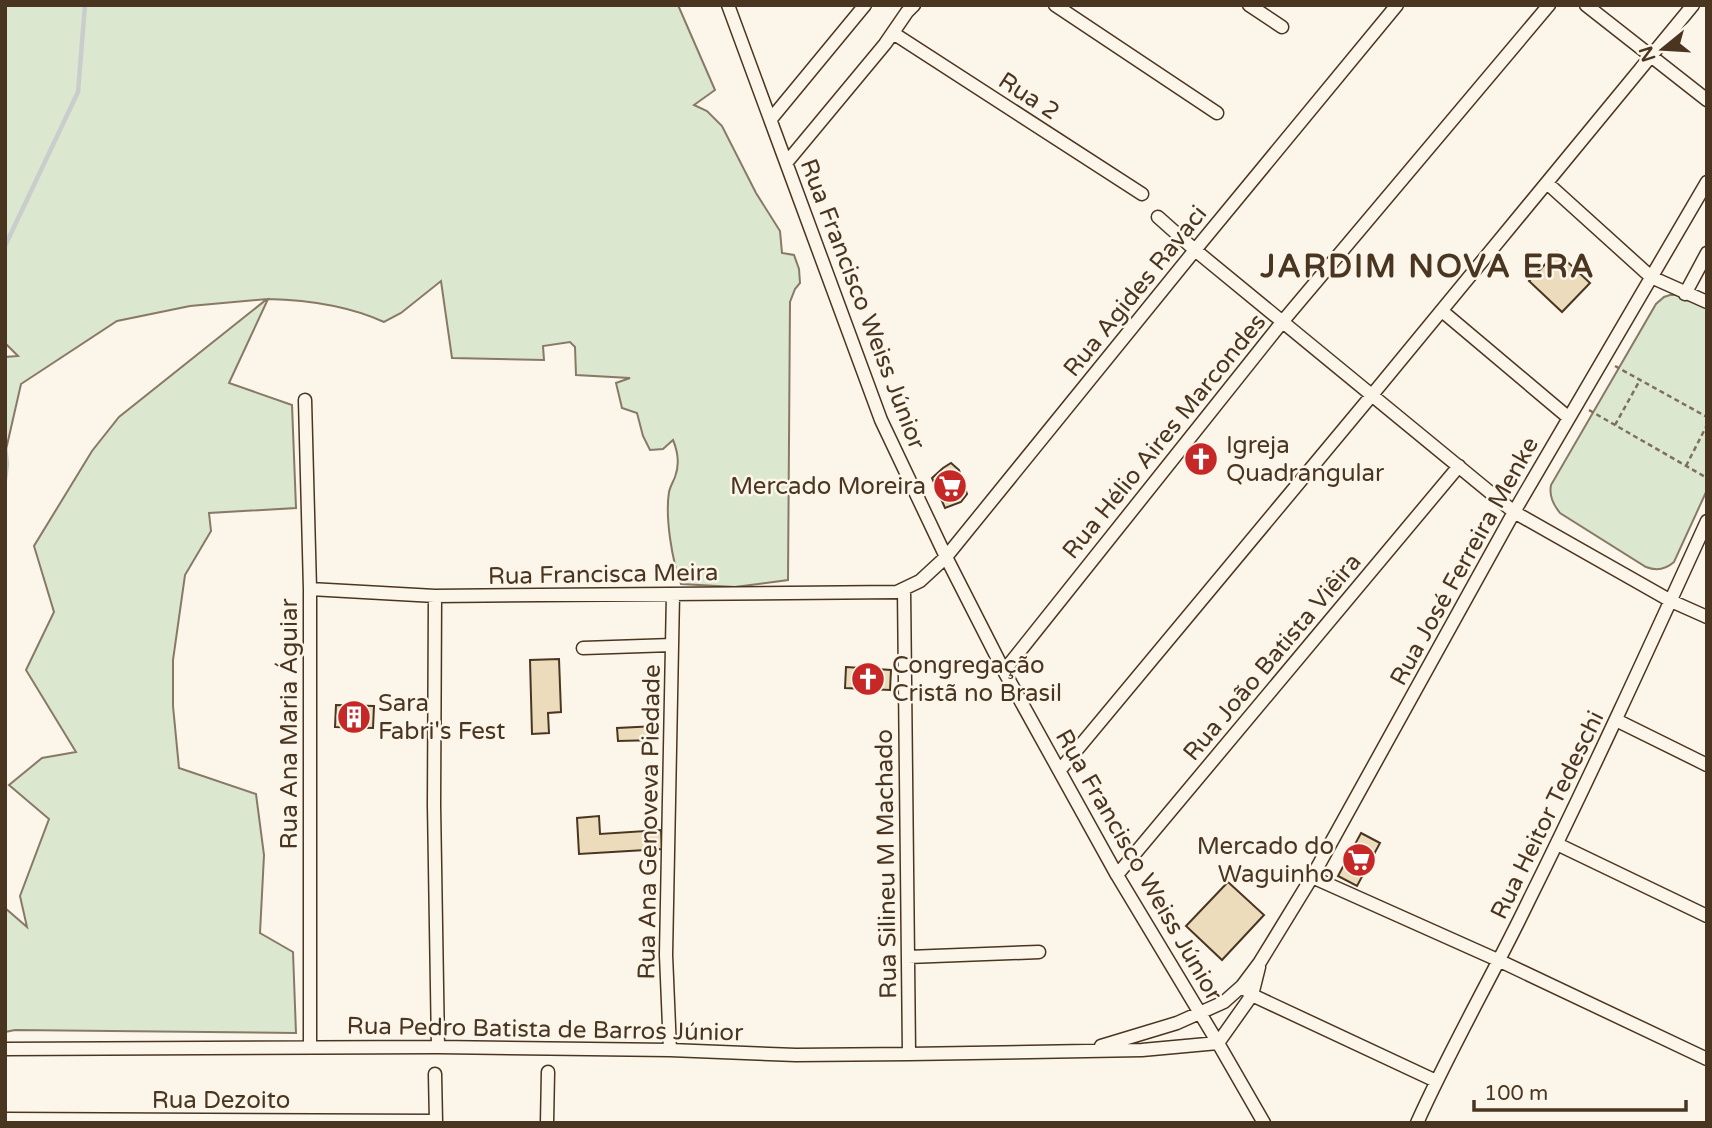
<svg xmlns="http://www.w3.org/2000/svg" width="1712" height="1128" font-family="'Varela Round',sans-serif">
<rect width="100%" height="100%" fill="#fbf6e9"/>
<!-- green -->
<path fill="#dce7d0" stroke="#887966" stroke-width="2" d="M5,5H678L715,90L694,105L707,111L722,126L756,193L780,231L782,253L794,255L799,269L800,283L795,289L790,302L788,580L735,587L681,584C672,561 665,517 669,492C670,487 673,482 675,477C680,464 678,452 673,440L663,449L650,450L643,436L637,413L622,408L616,383L630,378L576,375L575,347L570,342L543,346L544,360L452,358L441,281L401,313L384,322C349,306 307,300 268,299L229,383L292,405L296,508L209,513L211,531L185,575L173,660V706L179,768L256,794L264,855L260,933L293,952L296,1033L15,1030L5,1032V908L27,927L20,896L49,819L9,785L42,758L76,752L26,670L54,612L34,546L92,451L119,417L267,299L190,306L117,321L21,384L5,454V357L18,356L5,343Z
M1670,295H1676L1707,308V490L1674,562C1665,570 1656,571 1646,567L1560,513C1553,504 1549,496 1551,485L1656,304L1664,297Z"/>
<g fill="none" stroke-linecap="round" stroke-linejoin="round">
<!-- stream -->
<path stroke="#c9cecd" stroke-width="4.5" d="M5,246L78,92L85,5
M5,447L7,464L5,480"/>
</g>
<!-- building -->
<path fill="#ecdcbc" stroke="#4a3520" stroke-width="2" d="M1557,252L1590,283L1562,312L1529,281Z
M1197,446L1214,460L1204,472L1187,459Z
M951,463L959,470L967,494L961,502L945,508L932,478L943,468Z
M559,659L561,712L548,713L549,733L532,734L530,660Z
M846,667L891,670L890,690L845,688Z
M336,705L374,706L373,728L335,727Z
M657,726L658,740L618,741L617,728Z
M599,816L600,834L661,830L662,849L579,854L577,818Z
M1361,833L1380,843L1357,886L1338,876Z
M1228,882L1264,915L1222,960L1186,926Z"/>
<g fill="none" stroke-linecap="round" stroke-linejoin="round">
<!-- minor casing -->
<g stroke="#4a3520" stroke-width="15">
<path id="minor" d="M728,5L881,420L946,557L1004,671L1117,875L1218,1043L1264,1123
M1055,5L1217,113
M1249,5L1282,27
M1586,5L1707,100
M893,33L1142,194
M771,119L865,5
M787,162L885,44L907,12L914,5
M1547,183L1651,277L1707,302
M1158,217L1195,250L1514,512L1671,601L1707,617
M1685,294L1707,253
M1442,311L1569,418
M305,400L310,589V1047
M310,589L435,596L897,592L920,581L946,557L1195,250L1397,5
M904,589L909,1054
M435,596L434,805L438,1047
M583,648L672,645
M1004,671L1283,321L1549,5
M1616,720L1707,765
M1060,770L1372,395L1693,5
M1557,844L1707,916
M1117,875L1459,466
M1312,877L1500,961L1707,1059
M908,957L1039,952
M1242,986L1252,995L1436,1081
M1218,1043L1252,995L1259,967
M1101,1046L1177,1023L1224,1002L1242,986L1260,962L1312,877L1514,512L1707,182
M5,1049L438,1047L670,1050L796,1055L909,1054L1142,1050L1218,1043
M670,1050L666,955L673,594
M435,1074L436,1123
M5,1119L436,1121
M547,1123L548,1072
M1417,1123C1451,1047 1493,975 1529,900C1591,775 1649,648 1707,521"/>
</g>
<!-- path -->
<path stroke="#7f6f5c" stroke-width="2.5" stroke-dasharray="5 3.5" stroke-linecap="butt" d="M1615,366L1707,417
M1589,410L1707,478
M1615,425L1640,380
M1686,466L1707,425"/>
<!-- minor -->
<use href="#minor" stroke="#fbf6e9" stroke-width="12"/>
</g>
<!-- icons -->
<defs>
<g id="church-disc" transform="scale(1.75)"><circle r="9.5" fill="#c62828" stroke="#fbf6e9"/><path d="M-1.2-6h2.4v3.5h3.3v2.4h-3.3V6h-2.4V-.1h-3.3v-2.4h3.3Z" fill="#fff"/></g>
<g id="supermarket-disc" transform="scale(1.75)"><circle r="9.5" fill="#c62828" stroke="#fbf6e9"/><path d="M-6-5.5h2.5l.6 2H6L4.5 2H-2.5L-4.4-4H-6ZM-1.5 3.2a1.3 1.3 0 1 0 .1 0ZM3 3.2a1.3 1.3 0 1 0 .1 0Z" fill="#fff"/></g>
<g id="building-disc" transform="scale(1.75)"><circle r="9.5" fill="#c62828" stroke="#fbf6e9"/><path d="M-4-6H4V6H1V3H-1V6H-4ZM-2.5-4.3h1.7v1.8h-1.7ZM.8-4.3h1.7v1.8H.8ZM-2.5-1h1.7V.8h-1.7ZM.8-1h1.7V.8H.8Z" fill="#fff"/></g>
</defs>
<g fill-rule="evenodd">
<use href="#church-disc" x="1201" y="459"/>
<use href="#supermarket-disc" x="950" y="486"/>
<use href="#church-disc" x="868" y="679"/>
<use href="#building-disc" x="354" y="717"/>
<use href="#supermarket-disc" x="1359" y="860"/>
</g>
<g text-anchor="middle" stroke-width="5" stroke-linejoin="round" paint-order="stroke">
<!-- street labels -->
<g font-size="24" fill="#4a3520" stroke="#fbf6e9">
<text transform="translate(1029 96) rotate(33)" y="8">Rua 2</text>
<text transform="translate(1135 291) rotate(-51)" y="8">Rua Agides Ravaci</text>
<text transform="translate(863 304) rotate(69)" y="8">Rua Francisco Weiss Júnior</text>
<text transform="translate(1164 436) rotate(-51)" y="8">Rua Hélio Aires Marcondes</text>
<text transform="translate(1464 561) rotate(-61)" y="8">Rua José Ferreira Menke</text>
<text transform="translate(603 574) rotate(-1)" y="8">Rua Francisca Meira</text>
<text transform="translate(1272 657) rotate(-50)" y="8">Rua João Batista Viêira</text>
<text transform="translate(289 724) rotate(-90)" y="8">Rua Ana Maria Águiar</text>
<text transform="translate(1547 815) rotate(-64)" y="8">Rua Heitor Tedeschi</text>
<text transform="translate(649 822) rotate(-89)" y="8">Rua Ana Genoveva Piedade</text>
<text transform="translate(886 864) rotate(-91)" y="8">Rua Silineu M Machado</text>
<text transform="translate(1139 865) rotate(60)" y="8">Rua Francisco Weiss Júnior</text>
<text transform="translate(545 1029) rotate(1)" y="8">Rua Pedro Batista de Barros Júnior</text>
<text x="221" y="1108">Rua Dezoito</text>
</g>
<!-- poi labels -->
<g font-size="24" fill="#4a3520" stroke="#fbf6e9" text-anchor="start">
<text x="1226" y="453">Igreja<tspan x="1226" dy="28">Quadrangular</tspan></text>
<text x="926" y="494" text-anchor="end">Mercado Moreira</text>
<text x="892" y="673">Congregação<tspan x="892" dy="28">Cristã no Brasil</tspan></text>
<text x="378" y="711">Sara<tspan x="378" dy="28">Fabri's Fest</tspan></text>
<text x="1334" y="854" text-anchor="end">Mercado do<tspan x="1334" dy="28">Waguinho</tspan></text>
</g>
<!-- district labels -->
<g font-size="32" font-weight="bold" letter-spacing="2" fill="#4a3520" stroke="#fbf6e9">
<text x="1428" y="277">JARDIM NOVA ERA</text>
</g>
</g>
<!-- border -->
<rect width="1712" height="1128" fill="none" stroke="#4a3520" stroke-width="14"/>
<!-- north arrow -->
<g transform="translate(1663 49) rotate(252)" stroke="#fbf6e9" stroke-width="5" paint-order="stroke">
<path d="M0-5L12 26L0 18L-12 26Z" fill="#4a3520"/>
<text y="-10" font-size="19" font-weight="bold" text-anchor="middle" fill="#4a3520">N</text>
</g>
<!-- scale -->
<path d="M1474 1100v10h212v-10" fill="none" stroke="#4a3520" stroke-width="3.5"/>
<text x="1484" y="1100" font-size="21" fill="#4a3520" stroke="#fbf6e9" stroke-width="5" paint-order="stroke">100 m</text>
</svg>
